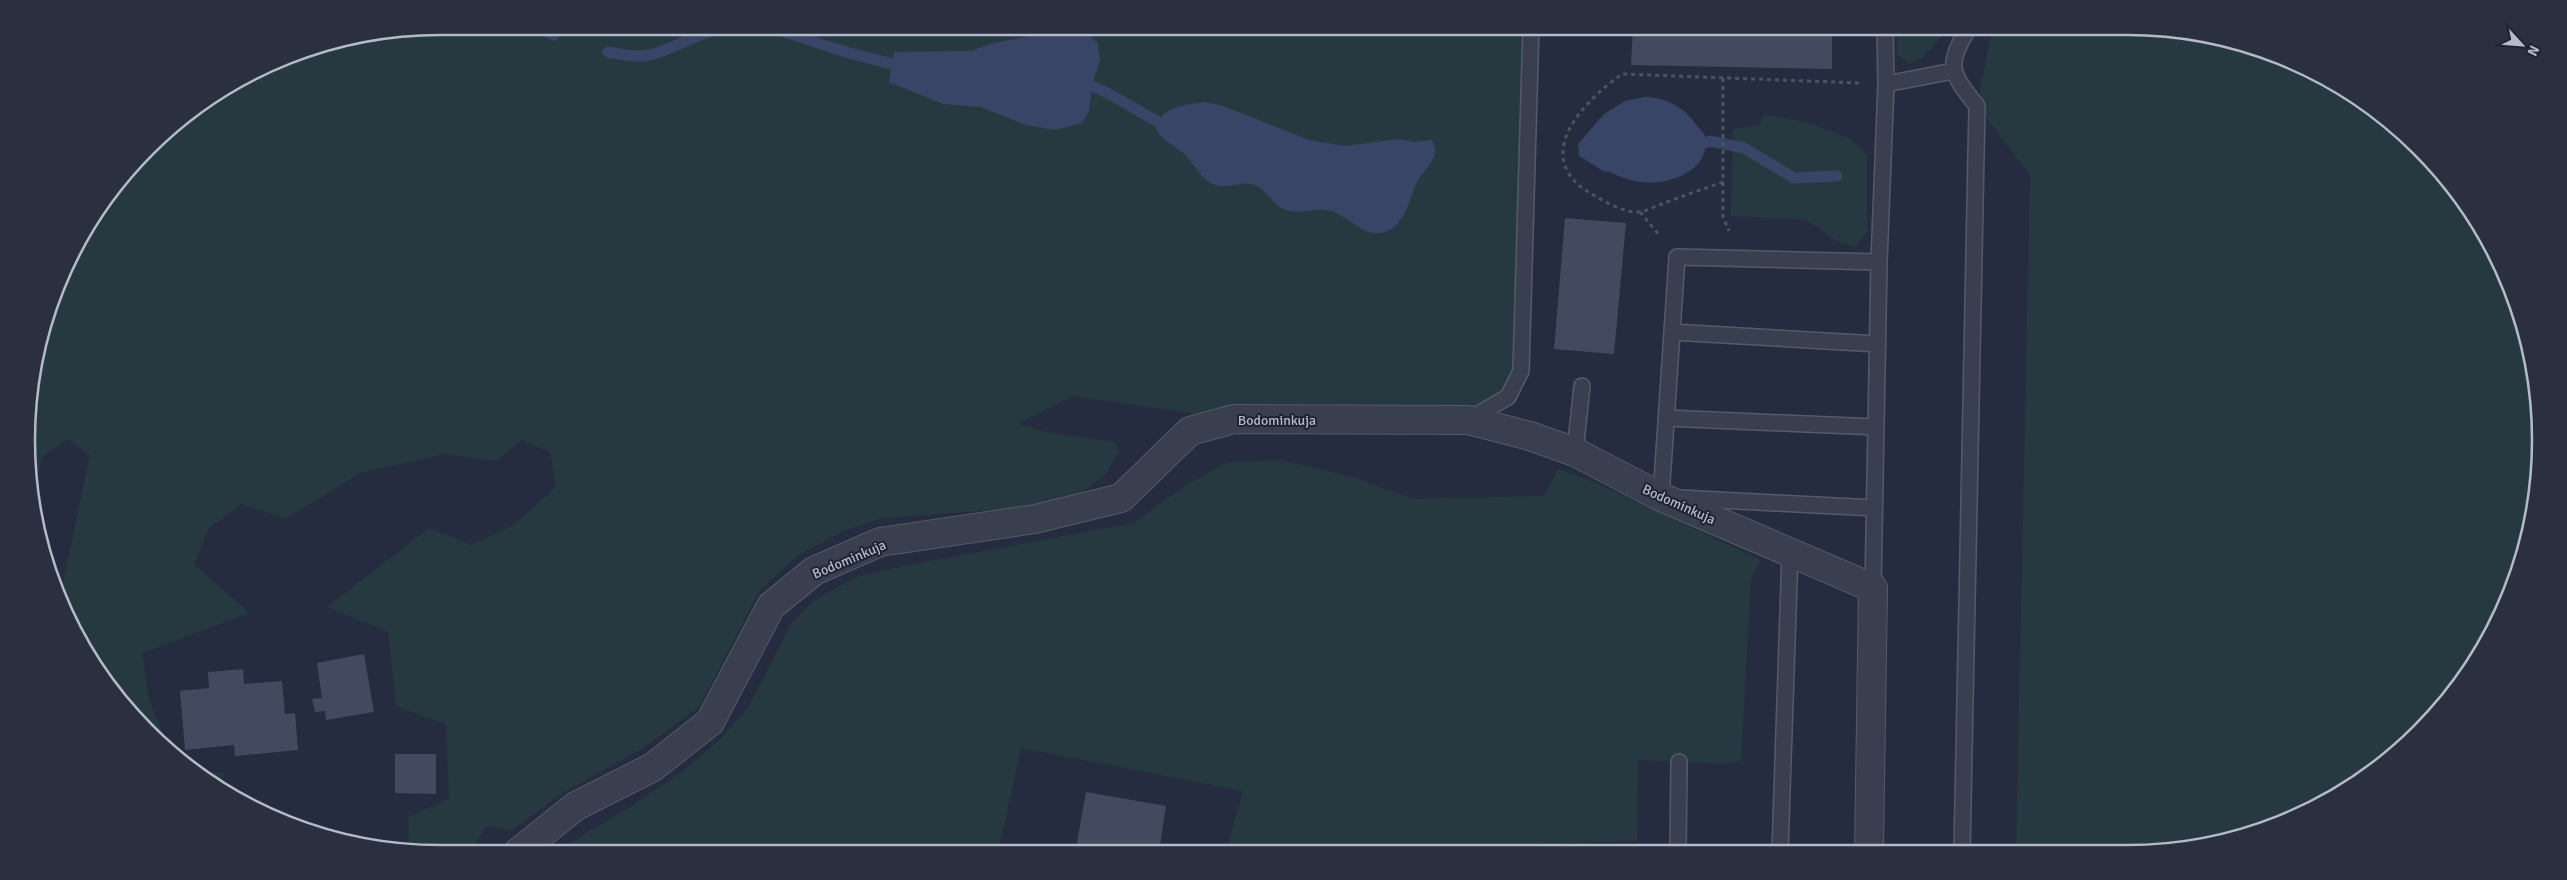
<svg xmlns="http://www.w3.org/2000/svg" width="2567" height="880" font-family="Signika,sans-serif">
<rect width="100%" height="100%" fill="#252c3f"/>
<!-- green -->
<path fill="#273940" d="M440,26H1531L1521,371L1508,397L1468,420L1234,419L1073,396L1017,424L1051,433L1115,442L1119,452L1104,476L1078,495L1035,507L882,518L843,531L797,556L760,590L699,707L642,749L565,791L512,830L486,826L469,854H440L409,850L408,817L449,799L446,725L396,706L388,632L327,607L429,528L471,545L515,524L556,487L550,452L522,440L496,461L444,454L360,473L286,519L242,504L209,528L194,564L249,613L142,653L149,699L169,750L148,733L96,670L61,592L90,455L67,439L42,457L33,501L27,467L30,386L69,257L112,188L167,129L282,58L360,34Z
M1897,26H1952L1922,57L1910,64L1897,55Z
M2004,26H2127L2234,40L2310,69L2379,112L2438,167L2485,233L2519,307L2537,386L2540,467L2527,547L2485,647L2400,751L2310,811L2181,850L2016,851L2030,175L1977,106L1991,35Z
M1764,114L1810,123L1851,139L1867,155V231L1856,247L1838,242L1812,223L1797,219L1731,216L1733,129L1759,125Z
M1281,460L1355,478L1414,499L1543,496L1559,469L1596,483L1761,560L1751,579L1741,761L1722,764L1638,760L1637,841L1528,844L1520,852H1226L1243,791L1021,748L998,853L818,851L801,853L551,854L629,808L683,771L722,738L749,706L791,624L813,601L856,577L909,565L1134,523L1189,483L1229,462Z
M196,772L224,773L222,789L210,784Z"/>
<!-- water -->
<path fill="#394566" d="M1085,32L1098,43L1100,59L1092,86L1089,111L1082,123L1055,130L1026,125L980,107L943,104L889,82L894,52L971,51L990,44L1039,34Z
M1645,97C1663,97 1683,106 1694,122C1697,127 1704,131 1705,137C1712,172 1663,188 1636,181C1625,179 1618,176 1608,171L1605,172L1579,156L1578,144L1604,114L1625,101Z
M1205,102L1223,106L1309,140L1345,146L1399,139L1414,142L1432,140C1442,158 1426,166 1417,182C1410,197 1406,222 1389,230C1366,242 1351,217 1331,211C1316,207 1300,215 1286,210C1271,205 1266,186 1250,184C1237,182 1224,190 1212,184C1200,178 1194,163 1184,154C1174,144 1159,140 1155,126C1164,106 1184,105 1205,102Z"/>
<g fill="none" stroke-linecap="round" stroke-linejoin="round">
<!-- stream -->
<path stroke="#394566" stroke-width="11" d="M537,26L554,35
M608,52C624,55 641,59 657,53C679,46 699,33 721,28C765,20 797,37 836,49C855,55 873,59 892,64
M1092,86C1115,95 1135,110 1157,121
M1705,143L1710,141L1744,148L1794,178L1837,176"/>
</g>
<!-- building -->
<path fill="#414a5e" d="M1633,26H1832V69L1631,65Z
M1565,218L1626,223L1614,354L1554,349Z
M364,654L374,712L326,720L325,711L315,712L312,699L322,698L317,663Z
M243,669L244,684L282,681L285,714L295,713L298,750L235,756L234,745L185,750L180,691L209,688L208,672Z
M395,754H436V794L395,793Z
M1086,792L1166,806L1159,852H1102L1076,848Z"/>
<g fill="none" stroke-linecap="round" stroke-linejoin="round">
<!-- service casing -->
<g stroke="#545a69" stroke-width="18">
<path id="service" d="M1885,26L1886,84L1953,71
M1672,332L1878,344
M1666,418L1876,427
M1468,420L1508,397L1521,371L1531,26
M1575,452L1582,386
M1874,508L1661,497L1677,257L1879,262
M1873,588L1879,262L1886,84
M1678,851L1679,762
M1780,851L1790,553
M1962,851L1977,106C1949,71 1946,65 1970,26"/>
</g>
<!-- minor casing -->
<g stroke="#545a69" stroke-width="30">
<path id="minor" d="M516,854L576,806L653,767L710,722L771,606L814,571L880,542L1035,519L1121,498L1190,431L1234,419L1468,420L1530,436L1575,452L1661,497L1873,588L1869,851"/>
</g>
<!-- path -->
<path stroke="#45565d" stroke-width="3" stroke-dasharray="4 4" stroke-linecap="butt" d="M1723,78V217L1729,231
M1723,182C1703,189 1682,196 1662,204C1655,206 1647,211 1640,212C1626,213 1609,204 1597,197C1527,161 1580,104 1622,74L1860,83
M1640,212L1660,236"/>
<!-- service -->
<use href="#service" stroke="#393f4f" stroke-width="15"/>
<!-- minor -->
<use href="#minor" stroke="#393f4f" stroke-width="28"/>
</g>
<g text-anchor="middle" stroke-width="4" stroke-linejoin="round" paint-order="stroke">
<!-- street labels -->
<g font-size="14" fill="#b5bac9" stroke="#1e2434">
<text x="1277" y="425">Bodominkuja</text>
<text transform="translate(1679 504) rotate(24)" y="5">Bodominkuja</text>
<text transform="translate(849 559) rotate(-23)" y="5">Bodominkuja</text>
</g>
</g>
<!-- crop -->
<path d="M0 0H2567V880H0ZM440 35H2127A405 405 0 0 1 2532 440V440A405 405 0 0 1 2127 845H440A405 405 0 0 1 35 440V440A405 405 0 0 1 440 35Z" fill="#2a3040" fill-rule="evenodd"/>
<path fill="none" stroke="#b5bac9" stroke-width="2.5" d="M440 35H2127A405 405 0 0 1 2532 440V440A405 405 0 0 1 2127 845H440A405 405 0 0 1 35 440V440A405 405 0 0 1 440 35Z"/>
<!-- north arrow -->
<g transform="translate(2522 45) rotate(116)" stroke="#1e2434" stroke-width="4" paint-order="stroke">
<path d="M0-4L9 19L0 12L-9 19Z" fill="#b5bac9"/>
<text y="-8" font-size="14" font-weight="bold" text-anchor="middle" fill="#b5bac9">N</text>
</g>
</svg>
